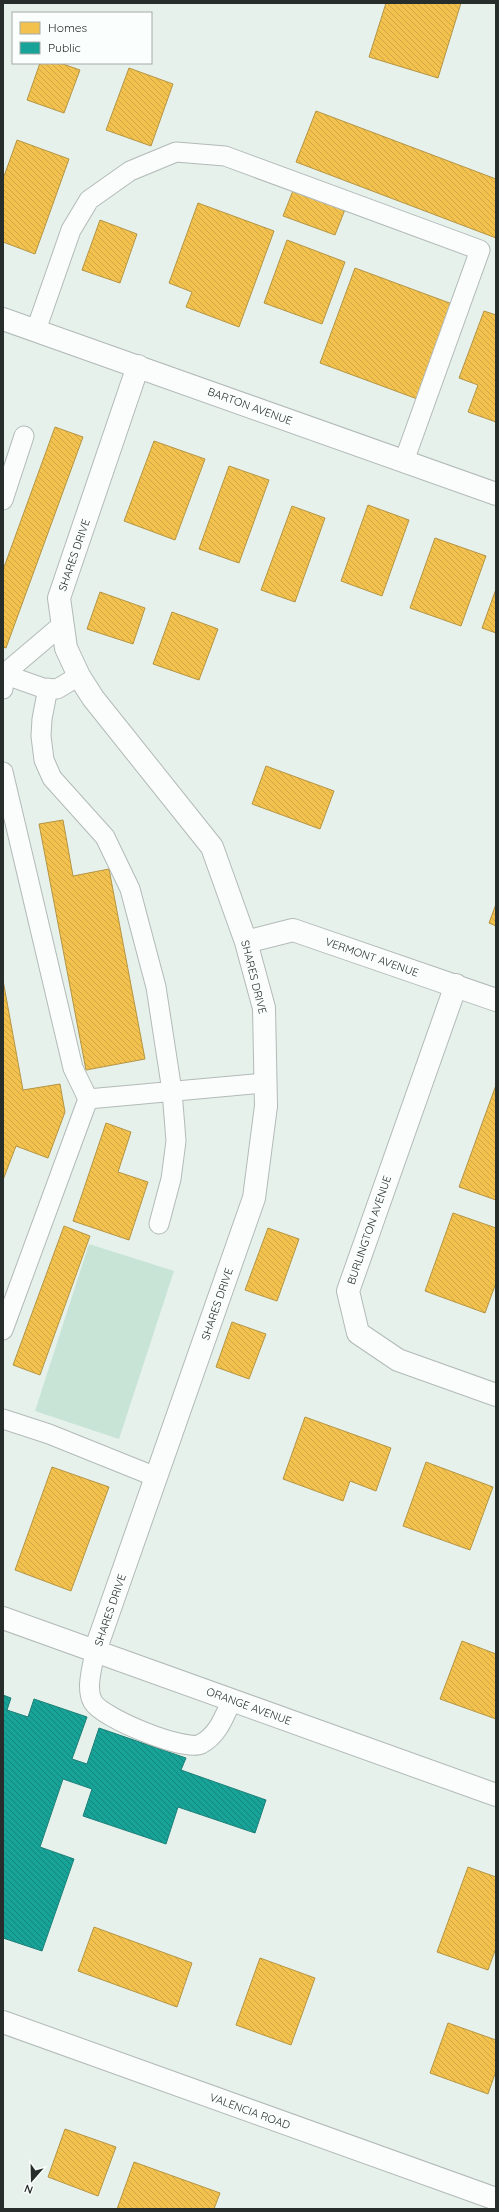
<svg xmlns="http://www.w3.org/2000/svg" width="499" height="2212" font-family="Quicksand,sans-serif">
<defs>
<pattern id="homes-back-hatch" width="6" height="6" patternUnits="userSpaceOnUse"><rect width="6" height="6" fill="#f2c14e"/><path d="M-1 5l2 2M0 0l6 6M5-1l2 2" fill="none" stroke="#cfa644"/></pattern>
<pattern id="public-back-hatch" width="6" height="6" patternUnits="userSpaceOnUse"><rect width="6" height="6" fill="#17a398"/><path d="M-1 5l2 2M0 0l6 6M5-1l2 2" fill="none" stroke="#15857c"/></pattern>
</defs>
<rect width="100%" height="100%" fill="#e6f1ec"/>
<!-- green -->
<path fill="#c8e4d7" d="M89,1244L174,1271L119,1439L35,1411Z"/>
<!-- homes -->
<path fill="url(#homes-back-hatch)" stroke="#b59543" d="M386,3H461L438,78L369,57Z
M40,63H60L80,70L64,113L27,100Z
M129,68L173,84L151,146L106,130Z
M316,111L496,179V238L296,162Z
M17,140L69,159L35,254L3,242V179Z
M294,188L346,207L335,235L283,216Z
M198,203L274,231L239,327L186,307L192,292L169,283Z
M100,220L137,234L120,283L82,270Z
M287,240L345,262L322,324L264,303Z
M355,268L455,305L420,400L320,363Z
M484,311L496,315V422L468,412L478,385L459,378Z
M55,427L83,437L6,648L3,647V570Z
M154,441L205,459L175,540L124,521Z
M229,466L269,480L239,563L199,549Z
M368,505L409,520L382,596L341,581Z
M292,506L325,518L295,602L261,590Z
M435,538L486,556L461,626L410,608Z
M496,589V633L482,628Z
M100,592L145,608L133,644L87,629Z
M172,612L218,629L199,680L153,664Z
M266,766L334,791L320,829L252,804Z
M63,820L73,876L109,869L145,1059L86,1070L39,824Z
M496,904V926L489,923Z
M3,980L23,1090L60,1084L65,1112L48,1158L16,1146L3,1180Z
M496,1085V1200L459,1187Z
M106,1123L131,1132L118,1172L148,1182L129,1240L73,1221Z
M453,1213L496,1228V1283L485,1313L425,1291Z
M64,1226L90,1236L40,1375L13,1365Z
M268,1228L299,1239L277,1301L245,1290Z
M232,1322L266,1334L249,1379L216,1367Z
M305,1417L391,1448L376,1491L350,1481L343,1501L283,1479Z
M426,1462L493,1487L470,1550L403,1526Z
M52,1467L109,1487L71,1591L15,1570Z
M462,1641L496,1654V1719L440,1699Z
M468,1867L496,1877V1948L488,1970L437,1952Z
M94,1927L192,1963L177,2007L78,1971Z
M260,1958L315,1978L291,2045L236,2025Z
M448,2023L496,2040V2071L488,2094L430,2073Z
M65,2129L116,2147L98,2196L48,2177Z
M134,2162L220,2193L214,2209H117Z"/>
<!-- public -->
<path fill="url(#public-back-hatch)" stroke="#1c8077" d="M3,1695L11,1698L7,1710L28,1717L34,1699L87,1717L72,1759L87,1764L99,1728L186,1758L181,1770L266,1800L255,1833L178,1807L166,1844L83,1816L92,1789L63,1779L40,1847L74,1859L42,1951L3,1938Z"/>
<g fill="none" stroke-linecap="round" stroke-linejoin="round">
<!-- lane casing -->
<g stroke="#b2bab7" stroke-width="21">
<path id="lane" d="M36,330L71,230L89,200L130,171L176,152L225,156L480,250L404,461
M3,500L24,436
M3,674L43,688L57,689L79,676
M48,688L42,719L41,736L44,760L52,778L105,837L130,889L156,987L172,1091L176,1141L171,1179L159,1224
M3,689L4,674L63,624
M3,772L73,1068L88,1099L3,1330
M88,1099L265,1083
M3,1419L49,1434L156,1477
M95,1651C93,1666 85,1688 93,1702C102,1718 185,1752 201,1744C218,1735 224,1717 232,1700"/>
</g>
<!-- street casing -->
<g stroke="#b2bab7" stroke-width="24">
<path id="street" d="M3,319L496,494
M246,942L293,930L496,1000
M456,985L348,1291L358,1333L398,1360L496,1395
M3,1618L496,1795
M95,1651L254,1198L266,1106L264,1008L246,942L212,847L93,698L79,676L66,648L59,598L138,366
M3,2022L496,2199"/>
</g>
<!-- lane -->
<use href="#lane" stroke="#fbfdfc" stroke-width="19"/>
<!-- street -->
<use href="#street" stroke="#fbfdfc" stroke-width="22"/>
</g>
<g text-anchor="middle" stroke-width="4" stroke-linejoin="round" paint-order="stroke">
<!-- street labels -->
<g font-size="11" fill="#262d2a" stroke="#fafefc">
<text transform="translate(250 406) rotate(20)" y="4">BARTON AVENUE</text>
<text transform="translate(74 555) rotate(-71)" y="4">SHARES DRIVE</text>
<text transform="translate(372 957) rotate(19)" y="4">VERMONT AVENUE</text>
<text transform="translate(254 977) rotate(76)" y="4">SHARES DRIVE</text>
<text transform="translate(369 1230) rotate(-71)" y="4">BURLINGTON AVENUE</text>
<text transform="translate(217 1304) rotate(-71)" y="4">SHARES DRIVE</text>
<text transform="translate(110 1610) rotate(-71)" y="4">SHARES DRIVE</text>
<text transform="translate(249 1706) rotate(20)" y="4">ORANGE AVENUE</text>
<text transform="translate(250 2111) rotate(20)" y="4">VALENCIA ROAD</text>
</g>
</g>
<!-- border -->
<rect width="499" height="2212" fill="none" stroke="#262d2a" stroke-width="8"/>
<!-- legend -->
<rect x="12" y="12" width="140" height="52" fill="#fafefc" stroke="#a5aaa8"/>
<rect x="20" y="22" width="20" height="12" fill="#f2c14e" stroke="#a5aaa8"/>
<text x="48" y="32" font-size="12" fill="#262d2a">Homes</text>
<rect x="20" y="42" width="20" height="12" fill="#17a398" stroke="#a5aaa8"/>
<text x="48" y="52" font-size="12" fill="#262d2a">Public</text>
<!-- north arrow -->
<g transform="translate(32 2180) rotate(200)" stroke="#fafefc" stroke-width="3" paint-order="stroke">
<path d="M0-3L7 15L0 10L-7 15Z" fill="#262d2a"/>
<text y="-6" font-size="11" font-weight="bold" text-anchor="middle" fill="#262d2a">N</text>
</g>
</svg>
